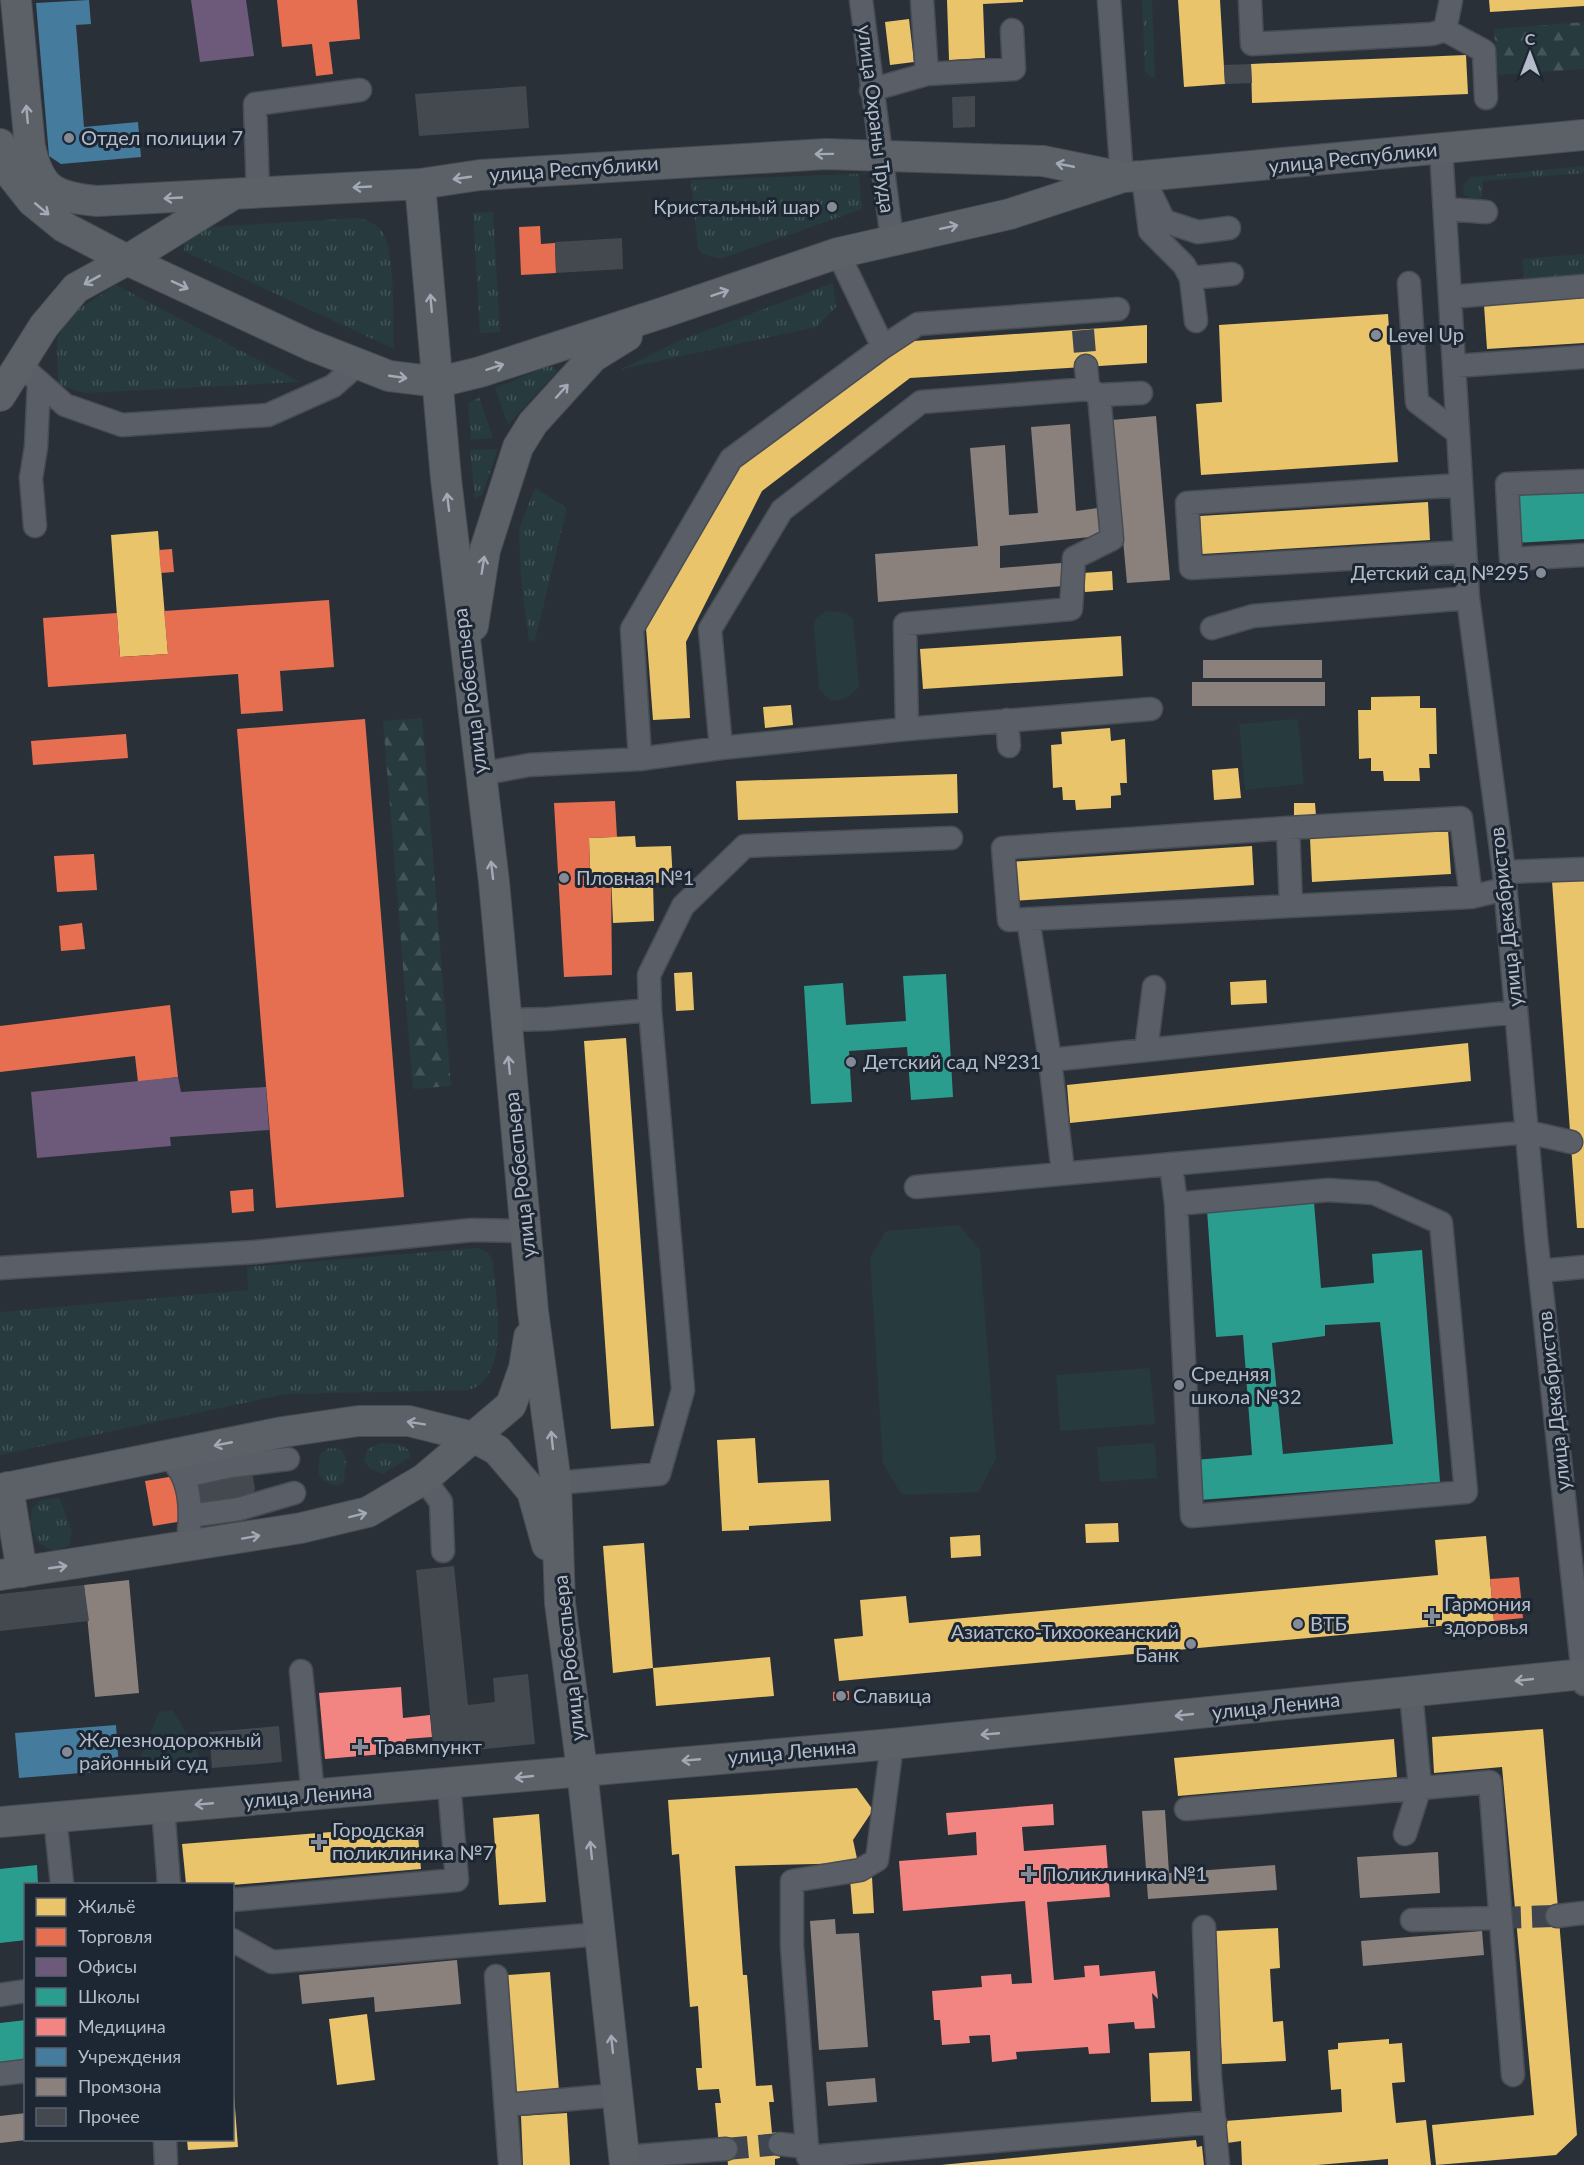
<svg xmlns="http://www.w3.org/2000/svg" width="1584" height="2165" font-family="Lato,sans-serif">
<defs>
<pattern id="grass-tufts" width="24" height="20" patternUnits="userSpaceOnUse" patternTransform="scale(1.5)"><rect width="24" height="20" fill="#273a3e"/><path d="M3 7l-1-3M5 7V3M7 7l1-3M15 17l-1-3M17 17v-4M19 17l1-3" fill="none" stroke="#445559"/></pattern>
<pattern id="forest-firs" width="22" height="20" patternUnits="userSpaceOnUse" patternTransform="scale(1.5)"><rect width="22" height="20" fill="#273a3e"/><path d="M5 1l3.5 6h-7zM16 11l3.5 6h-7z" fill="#445559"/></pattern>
</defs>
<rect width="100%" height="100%" fill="#2a3038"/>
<!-- grass -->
<path fill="url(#grass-tufts)" d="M1142,0H1152L1155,80L1145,72Z
M1584,166V173L1483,181L1482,198L1471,199L1464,195L1463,186L1471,177Z
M859,174L862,209L720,259L703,254L698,249L691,180Z
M493,212L500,332L480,333L473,213Z
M358,218C366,220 373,222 379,228C397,245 392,322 394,349L184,251V237L210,227Z
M1584,254V282L1525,286L1522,259Z
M833,283L836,307L816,327L622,369L676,342Z
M116,285L300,382L85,393L58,385L57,339L71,314Z
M546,367H553L557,371L508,425L495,388Z
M479,397L493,438L471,440L468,404Z
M498,449L482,495L475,499L470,450Z
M535,488L567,508L535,640L529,641L521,581L519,529Z
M478,1248L487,1252L493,1261C495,1295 512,1378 469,1390L286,1394L0,1455V1312L248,1290L247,1267Z
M380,1443L398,1444L409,1450L410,1457L383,1474L370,1469L364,1460L368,1449Z
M329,1448L341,1449L346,1458L344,1482L336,1486L324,1481L318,1472L320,1454Z
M59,1497L72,1531L69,1546L53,1551L37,1542L30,1523L32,1509L40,1501Z"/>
<!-- forest -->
<path fill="url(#forest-firs)" d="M1584,22V69L1498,75L1494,29Z
M422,718L451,1086L413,1089L383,721Z"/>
<!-- park -->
<path fill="#273a3e" d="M826,611L846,613L853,619L859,687C850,697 844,700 831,701L819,689L814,626L816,618Z
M1298,719L1304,784L1245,790L1239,724Z
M959,1225L980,1250L996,1459L979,1492L902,1495L883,1464L870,1258L886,1231Z
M1150,1368L1155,1424L1060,1431L1056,1375Z
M1155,1443L1157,1478L1100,1482L1097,1447Z
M173,1710L201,1759L137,1766L159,1712Z"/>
<!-- homes -->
<path fill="#e9c46a" d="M947,0H1023V2L983,4L985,58L949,60Z
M1178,0H1220L1225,84L1184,87Z
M1489,0H1584V6L1490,12Z
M909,19L914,62L890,65L885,22Z
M1466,55L1468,94L1252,103L1251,64Z
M1584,298V343L1487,349L1484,305Z
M1388,314L1398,462L1201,475L1196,404L1222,402L1219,325Z
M1147,325V363L910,378L762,491L686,642L690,718L653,720L646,628L735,469L899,342Z
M1428,502L1430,540L1202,554L1200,516Z
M158,531L168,654L120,657L111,535Z
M1112,571L1113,590L1085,592L1083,573Z
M1121,636L1123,676L923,689L920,649Z
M1420,696V708H1436L1437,754H1429L1430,768H1419L1420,781H1384L1383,771H1371V758L1359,759L1358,710H1371V697Z
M791,705L793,725L765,728L763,707Z
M1110,728L1111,741L1125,739L1127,783H1120L1121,795L1111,796V808L1076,810L1075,800H1063L1062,787L1053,788L1051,745L1062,744L1061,732Z
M1238,768L1241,798L1214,800L1212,770Z
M957,774L958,813L738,820L736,781Z
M1294,803H1315L1316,816H1294Z
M1448,830L1451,874L1312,882L1310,838Z
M635,836L636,847L671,846L673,882L653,883L654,921L613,923L611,875H590L589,838Z
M1252,846L1254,885L1013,901L1010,862Z
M1584,879V1228H1577L1552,881Z
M692,972L694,1010L676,1011L674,973Z
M1266,980L1267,1003L1231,1005L1230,982Z
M626,1038L654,1426L611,1429L584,1041Z
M1468,1043L1471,1081L1070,1123L1067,1085Z
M755,1438L758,1483L829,1480L831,1521L749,1526V1530L722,1531L717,1440Z
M1118,1523L1119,1542L1086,1543L1085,1524Z
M980,1535L981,1556L951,1558L950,1537Z
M1486,1536L1494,1621L839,1681L834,1639L863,1636L860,1600L906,1596L909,1623L1438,1575L1435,1540Z
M644,1543L653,1668L613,1673L603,1546Z
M770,1657L774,1696L656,1706L653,1668Z
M1543,1729L1577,2135L1556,2155L1436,2165L1432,2125L1534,2115L1502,1767L1434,1773L1432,1737Z
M1394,1739L1397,1777L1178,1796L1174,1758Z
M857,1788L873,1810L853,1840L858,1863L735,1866L743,1975H747L756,2086L772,2085L774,2102H769L772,2133L777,2132L780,2158L775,2159V2165H728L726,2146H719L715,2103H721L719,2089L698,2090L696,2068H702L698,2006L690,2007L679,1854L672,1855L668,1800Z
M539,1814L546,1902L499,1905L493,1818Z
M417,1825L421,1869L232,1885L186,1884L182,1844Z
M872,1877L874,1913L853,1914L850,1879Z
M1278,1928L1280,1968L1270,1969L1273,2022L1283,2021L1286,2061L1222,2064L1215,1931Z
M550,1972L559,2091L516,2095L507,1975Z
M367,2014L375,2080L337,2085L329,2019Z
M1389,2039V2044L1402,2043L1405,2082L1392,2083L1396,2123L1426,2120L1431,2165H1388V2159L1317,2165H1242L1241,2141L1227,2143L1225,2121L1342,2112L1341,2089L1331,2090L1328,2050L1338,2049V2043Z
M1190,2051L1192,2101L1151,2102L1149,2053Z
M232,2069L238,2147L188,2150L187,2140H232Z
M567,2113L570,2165H523L521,2116Z
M1196,2140L1197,2147L1202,2146L1204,2165H941Z"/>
<!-- shops -->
<path fill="#e76f51" d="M277,0H357L360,39L329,42L333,74L316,76L312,44L282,47Z
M540,226L541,244L555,243L556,273L521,275L519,227Z
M172,549L174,572L161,573L159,550Z
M329,600L334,667L280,671L283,711L241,714L238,674L48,687L43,618L117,613L120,657L168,654L164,611Z
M365,719L404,1197L276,1208L237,729Z
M126,734L128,758L33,765L31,741Z
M615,801L617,837L589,838L590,875H611L612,975L564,977L554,803Z
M94,854L97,890L57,892L54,856Z
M82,923L85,949L61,951L59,926Z
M170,1005L178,1077L138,1082L135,1056L0,1072V1026Z
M253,1189L254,1211L232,1213L230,1191Z
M169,1477L179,1485L184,1511L177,1522L153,1526L145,1481Z
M1519,1577L1523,1618L1494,1621L1490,1579Z
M849,1691V1700L833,1701V1692Z"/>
<!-- offices -->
<path fill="#6d597a" d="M191,0H246L254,56L200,62Z
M178,1077L181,1092L266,1087L269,1130L170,1137L171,1146L37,1158L31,1092Z"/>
<!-- schools -->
<path fill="#2a9d8f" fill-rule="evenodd" d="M1584,491V539L1514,543L1512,495Z
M946,974L953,1097L911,1100L907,1047L849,1051L852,1102L811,1104L804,986L843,983L846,1025L906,1021L903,976Z
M1314,1202L1321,1288L1374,1283L1372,1254L1422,1250L1440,1482L1199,1500L1195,1460L1252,1455L1243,1335L1216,1337L1207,1210ZM1380,1322L1393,1444L1283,1454L1272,1343L1325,1336V1325Z
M37,1865L38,1884H26V1940L0,1943V1869Z
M26,2020V2061L0,2065V2023Z"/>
<!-- health -->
<path fill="#f28482" d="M401,1687L403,1718L430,1715L432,1737L406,1739L407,1752L325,1759L319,1693Z
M1053,1804L1054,1825L1022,1827L1024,1851L1106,1845L1110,1897L1047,1902L1054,1980L1085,1977L1084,1966L1099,1965L1100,1976L1155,1971L1158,1999L1152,1993L1155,2028L1135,2029L1134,2022L1108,2024L1110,2053L1089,2054L1088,2047L1016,2052L1017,2059L992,2062L990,2035L969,2036L970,2043L942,2045L940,2020H934L932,1991L982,1987L981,1976L1011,1974L1012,1984L1032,1983L1025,1901L903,1911L899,1861L977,1855L976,1832L948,1835L946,1813Z"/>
<!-- public -->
<path fill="#457b9d" d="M89,0L91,24L76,25L84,127L138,122L141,157L61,164L49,156L36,3Z
M116,1725L119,1770L19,1778L15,1733Z"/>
<!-- industry -->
<path fill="#8a817c" d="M1156,416L1170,580L1127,583L1112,420Z
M1070,424L1076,511L1098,508L1100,536L1000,546V568L1061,563L1063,586L878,602L875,554L978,546L970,448L1005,445L1009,515L1038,513L1031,427Z
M1203,660H1322V678H1203Z
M1192,682H1325V706H1192Z
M129,1580L139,1693L95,1697L84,1585Z
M1165,1810L1169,1873L1275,1865L1277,1890L1148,1899L1142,1811Z
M1438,1852L1440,1893L1360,1898L1357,1857Z
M835,1919L836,1934L859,1933L868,2047L819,2050L810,1921Z
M1482,1931L1484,1955L1363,1966L1361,1941Z
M457,1960L461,2004L375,2012L374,1997L302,2004L299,1975Z
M875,2078L877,2102L828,2106L826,2082Z
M26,2113V2140L0,2143V2116Z"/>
<!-- building -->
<path fill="#444950" d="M1251,64L1252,83L1225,84L1224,65Z
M526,86L529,128L419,136L415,94Z
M975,96V127L953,128L952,97Z
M622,238L623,269L556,273L555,242Z
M247,1472L253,1477L255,1489L251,1498L184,1511L179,1485Z
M454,1566L468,1705L495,1702L493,1678L528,1674L535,1744L434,1754L416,1570Z
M84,1585L89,1621L0,1631V1594Z
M279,1726L282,1762L212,1768L209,1732Z"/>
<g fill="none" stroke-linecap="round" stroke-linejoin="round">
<!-- minor-tunnel -->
<path stroke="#3f454e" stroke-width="22" stroke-dasharray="22 11" stroke-linecap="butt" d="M1083,330L1086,366
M1499,1918L1557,1916
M726,2149L780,2144"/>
<!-- minor casing -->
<g stroke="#484c53" stroke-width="25">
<path id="minor" d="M861,0L892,239
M1109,0L1122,177
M1250,0L1252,44L1432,34L1445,30L1451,0
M1445,30L1484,51L1486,98
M927,74L1014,69L1012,30
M871,90L927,74L922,0
M1441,149L1468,598L1504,872L1536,1237L1584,1684
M1143,176L1150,231L1184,265L1191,278L1196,321
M258,193L255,104L360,90
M1151,194L1164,221L1198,232L1229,228
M1445,209L1486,212
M838,253L883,347L918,324L1118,309
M1191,278L1232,274
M1409,283L1417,402L1458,433
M1450,297L1584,286
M19,364L65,405L122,425L268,415L333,386L358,364
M1086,366L1088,389
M1455,366L1584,357
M1584,481L1507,484L1511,559L1584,555
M1460,485L1187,503L1191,568L1465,552
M35,526L31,478L36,447L39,382
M1212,628L1253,616L1468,598
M1007,720L1009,746
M907,729L905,624L1071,609L1074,558L1112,539L1099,395
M721,748L710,629L782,510L921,402L1088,389L1099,395L1141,393
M640,759L632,629L731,459L883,347
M480,774L529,765L640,759L721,748L907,729L1151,709
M1288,828L1461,818L1471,897
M1504,872L1584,869
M1291,905L1288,828L1003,848L1009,920L1471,897L1505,889
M1028,919L1050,1060
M650,1010L649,975L683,906L745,846L951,838
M505,1020L548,1019L650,1010L683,1390L659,1474L556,1483
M1146,1050L1154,987
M1171,1164L1176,1204L1192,1516L1466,1492L1441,1223L1374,1193L1328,1190L1176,1204
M1063,1172L1050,1060L1516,1012
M916,1187L1528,1132L1571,1142
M0,1268L255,1252L472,1230L525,1231
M1540,1271L1584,1267
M176,1465C190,1483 191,1509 189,1530
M185,1476L231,1466L288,1459
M424,1479L441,1502L443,1551
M190,1516L239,1509L294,1493
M301,1671L313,1795
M163,1808L169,1884
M1186,1809L1490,1782L1513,2075
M55,1817L62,1884
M1405,1834L1420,1787L1411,1693
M232,1900L457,1880L449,1784
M1557,1916L1584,1913
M1412,1920L1499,1918
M1204,1927L1210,2076L1218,2165
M232,1940L272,1962L600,1934
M496,1976L510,2165
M0,1995L26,1991
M0,2074L26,2071
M506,2105L617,2095
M165,2140L166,2165
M780,2144L807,2147L808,2157L1215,2122
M807,2147L792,1946V1881L860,1870L877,1860L892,1744
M624,2157L726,2149"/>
</g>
<!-- major casing -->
<g stroke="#484c55" stroke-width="32">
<path id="major" d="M16,0L30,147C40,190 54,197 97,201L420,184L480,175L826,154L1043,161L1122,177L1143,176L1584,135
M0,144L13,177L32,201L64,227L127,260L310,345L389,376L439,382L480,372L665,312L838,253L1010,214L1120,178
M420,184L446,479L494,882L533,1311L556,1483L560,1603L582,1770L625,2165
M0,396L44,326L76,288L127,260L229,197
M473,626L485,550L518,447L533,423L593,357L627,336
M8,1487L22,1572
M0,1489L283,1432L358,1421H409L473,1437L497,1450L532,1491L547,1545
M0,1575L301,1528L368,1512L424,1479L511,1405L524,1368L529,1337
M0,1822L892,1744L1584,1674"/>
</g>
<!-- minor -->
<use href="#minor" stroke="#5a5e66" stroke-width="22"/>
<!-- major -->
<use href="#major" stroke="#5c6168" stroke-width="30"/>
</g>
<!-- one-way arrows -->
<defs><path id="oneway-shaft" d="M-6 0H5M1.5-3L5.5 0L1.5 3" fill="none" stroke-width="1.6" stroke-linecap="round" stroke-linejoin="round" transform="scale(1.5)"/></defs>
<g stroke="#a2aab6">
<use href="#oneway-shaft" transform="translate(27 114) rotate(-95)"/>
<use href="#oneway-shaft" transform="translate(824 154) rotate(179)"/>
<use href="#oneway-shaft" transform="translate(1065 165) rotate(-169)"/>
<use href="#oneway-shaft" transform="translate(462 178) rotate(172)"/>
<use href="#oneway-shaft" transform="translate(362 187) rotate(177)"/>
<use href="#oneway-shaft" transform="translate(173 198) rotate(177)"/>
<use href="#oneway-shaft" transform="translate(42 209) rotate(40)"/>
<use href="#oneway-shaft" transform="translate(949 227) rotate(-12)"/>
<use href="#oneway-shaft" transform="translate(92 280) rotate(151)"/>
<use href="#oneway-shaft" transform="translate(180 285) rotate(25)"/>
<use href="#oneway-shaft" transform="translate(720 293) rotate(-19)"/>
<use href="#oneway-shaft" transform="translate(431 303) rotate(-95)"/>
<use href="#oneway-shaft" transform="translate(495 367) rotate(-18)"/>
<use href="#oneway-shaft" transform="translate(398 377) rotate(8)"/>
<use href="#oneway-shaft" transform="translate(562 391) rotate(-48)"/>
<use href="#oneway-shaft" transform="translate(448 502) rotate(-97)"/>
<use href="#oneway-shaft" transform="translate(483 565) rotate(-81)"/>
<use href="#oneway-shaft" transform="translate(492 870) rotate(-97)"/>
<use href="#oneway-shaft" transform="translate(509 1065) rotate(-96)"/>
<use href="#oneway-shaft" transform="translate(416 1423) rotate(-171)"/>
<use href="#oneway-shaft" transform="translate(552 1440) rotate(-96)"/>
<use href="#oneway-shaft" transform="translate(223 1444) rotate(169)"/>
<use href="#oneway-shaft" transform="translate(358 1515) rotate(-14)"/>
<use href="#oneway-shaft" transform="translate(251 1537) rotate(-10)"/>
<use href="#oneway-shaft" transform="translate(58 1567) rotate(-8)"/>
<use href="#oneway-shaft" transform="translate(1524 1680) rotate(174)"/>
<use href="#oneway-shaft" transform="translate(1184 1715) rotate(174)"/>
<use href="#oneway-shaft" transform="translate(990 1734) rotate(175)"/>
<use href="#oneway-shaft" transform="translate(691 1760) rotate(175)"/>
<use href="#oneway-shaft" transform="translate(524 1777) rotate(174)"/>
<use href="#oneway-shaft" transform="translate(204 1804) rotate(175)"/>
<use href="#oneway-shaft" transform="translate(591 1850) rotate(-96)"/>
<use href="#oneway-shaft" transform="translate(612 2044) rotate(-96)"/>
</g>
<!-- markers -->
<g fill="#848b96" stroke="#1d2633" stroke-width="2">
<circle cx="69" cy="138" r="6"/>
<circle cx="832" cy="207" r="6"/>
<circle cx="1376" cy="335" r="6"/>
<circle cx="1541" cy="573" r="6"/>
<circle cx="564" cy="878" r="6"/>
<circle cx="851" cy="1062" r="6"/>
<circle cx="1179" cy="1385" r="6"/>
<path d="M1429 1607h6v6h6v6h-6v6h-6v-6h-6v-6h6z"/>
<circle cx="1298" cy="1624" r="6"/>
<circle cx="1191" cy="1644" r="6"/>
<circle cx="841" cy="1696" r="6"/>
<path d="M357 1738h6v6h6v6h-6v6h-6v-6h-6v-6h6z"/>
<circle cx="67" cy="1752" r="6"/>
<path d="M316 1833h6v6h6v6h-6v6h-6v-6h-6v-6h6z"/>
<path d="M1026 1865h6v6h6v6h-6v6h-6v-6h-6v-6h6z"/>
</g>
<g text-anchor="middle" stroke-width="6" stroke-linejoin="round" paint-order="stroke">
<!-- street labels -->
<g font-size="20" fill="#b4bcc9" stroke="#1d2633">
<text transform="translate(876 119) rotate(83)" y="7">улица Охраны Труда</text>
<text transform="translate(1353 158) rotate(-6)" y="7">улица Республики</text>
<text transform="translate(574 169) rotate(-4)" y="7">улица Республики</text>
<text transform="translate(470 691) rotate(-97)" y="7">улица Робеспьера</text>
<text transform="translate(1506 917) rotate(-96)" y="7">улица Декабристов</text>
<text transform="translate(520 1175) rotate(-96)" y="7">улица Робеспьера</text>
<text transform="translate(1554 1401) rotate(-96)" y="7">улица Декабристов</text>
<text transform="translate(569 1658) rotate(-96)" y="7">улица Робеспьера</text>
<text transform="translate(1276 1706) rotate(-6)" y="7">улица Ленина</text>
<text transform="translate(792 1752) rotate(-5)" y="7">улица Ленина</text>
<text transform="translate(308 1796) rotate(-5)" y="7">улица Ленина</text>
</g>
<!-- poi labels -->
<g font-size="20" fill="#b4bcc9" stroke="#1d2633" text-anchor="start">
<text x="81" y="145">Отдел полиции 7</text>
<text x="820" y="214" text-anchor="end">Кристальный шар</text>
<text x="1388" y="342">Level Up</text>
<text x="1529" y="580" text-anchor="end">Детский сад №295</text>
<text x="576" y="885">Пловная №1</text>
<text x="863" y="1069">Детский сад №231</text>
<text x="1191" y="1381">Средняя<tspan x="1191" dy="23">школа №32</tspan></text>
<text x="1444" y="1611">Гармония<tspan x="1444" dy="23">здоровья</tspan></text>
<text x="1310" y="1631">ВТБ</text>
<text x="1179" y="1639" text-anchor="end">Азиатско-Тихоокеанский<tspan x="1179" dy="23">Банк</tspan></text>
<text x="853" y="1703">Славица</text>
<text x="79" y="1747">Железнодорожный<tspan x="79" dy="23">районный суд</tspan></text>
<text x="374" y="1754">Травмпункт</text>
<text x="332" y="1837">Городская<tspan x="332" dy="23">поликлиника №7</tspan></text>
<text x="1042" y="1881">Поликлиника №1</text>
</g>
</g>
<!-- legend -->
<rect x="24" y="1883" width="210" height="258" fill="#1d2633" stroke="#59626f" stroke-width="1.5"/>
<rect x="36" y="1898" width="30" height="18" fill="#e9c46a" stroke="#59626f" stroke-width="1.5"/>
<text x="78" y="1913" font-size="18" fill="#b4bcc9">Жильё</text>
<rect x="36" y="1928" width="30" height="18" fill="#e76f51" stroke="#59626f" stroke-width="1.5"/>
<text x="78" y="1943" font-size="18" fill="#b4bcc9">Торговля</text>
<rect x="36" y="1958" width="30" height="18" fill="#6d597a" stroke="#59626f" stroke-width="1.5"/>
<text x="78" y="1973" font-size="18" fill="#b4bcc9">Офисы</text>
<rect x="36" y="1988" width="30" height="18" fill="#2a9d8f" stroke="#59626f" stroke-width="1.5"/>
<text x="78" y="2003" font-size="18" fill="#b4bcc9">Школы</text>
<rect x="36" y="2018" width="30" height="18" fill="#f28482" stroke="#59626f" stroke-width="1.5"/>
<text x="78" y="2033" font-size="18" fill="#b4bcc9">Медицина</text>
<rect x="36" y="2048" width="30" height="18" fill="#457b9d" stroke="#59626f" stroke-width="1.5"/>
<text x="78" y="2063" font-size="18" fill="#b4bcc9">Учреждения</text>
<rect x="36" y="2078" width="30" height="18" fill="#8a817c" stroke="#59626f" stroke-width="1.5"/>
<text x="78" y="2093" font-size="18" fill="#b4bcc9">Промзона</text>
<rect x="36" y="2108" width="30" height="18" fill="#444950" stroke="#59626f" stroke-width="1.5"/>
<text x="78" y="2123" font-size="18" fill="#b4bcc9">Прочее</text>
<!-- north arrow -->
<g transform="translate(1530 54)" stroke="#1d2633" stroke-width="4.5" paint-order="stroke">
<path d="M0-4.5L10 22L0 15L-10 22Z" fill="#b4bcc9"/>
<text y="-9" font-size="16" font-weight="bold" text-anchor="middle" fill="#b4bcc9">С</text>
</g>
</svg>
